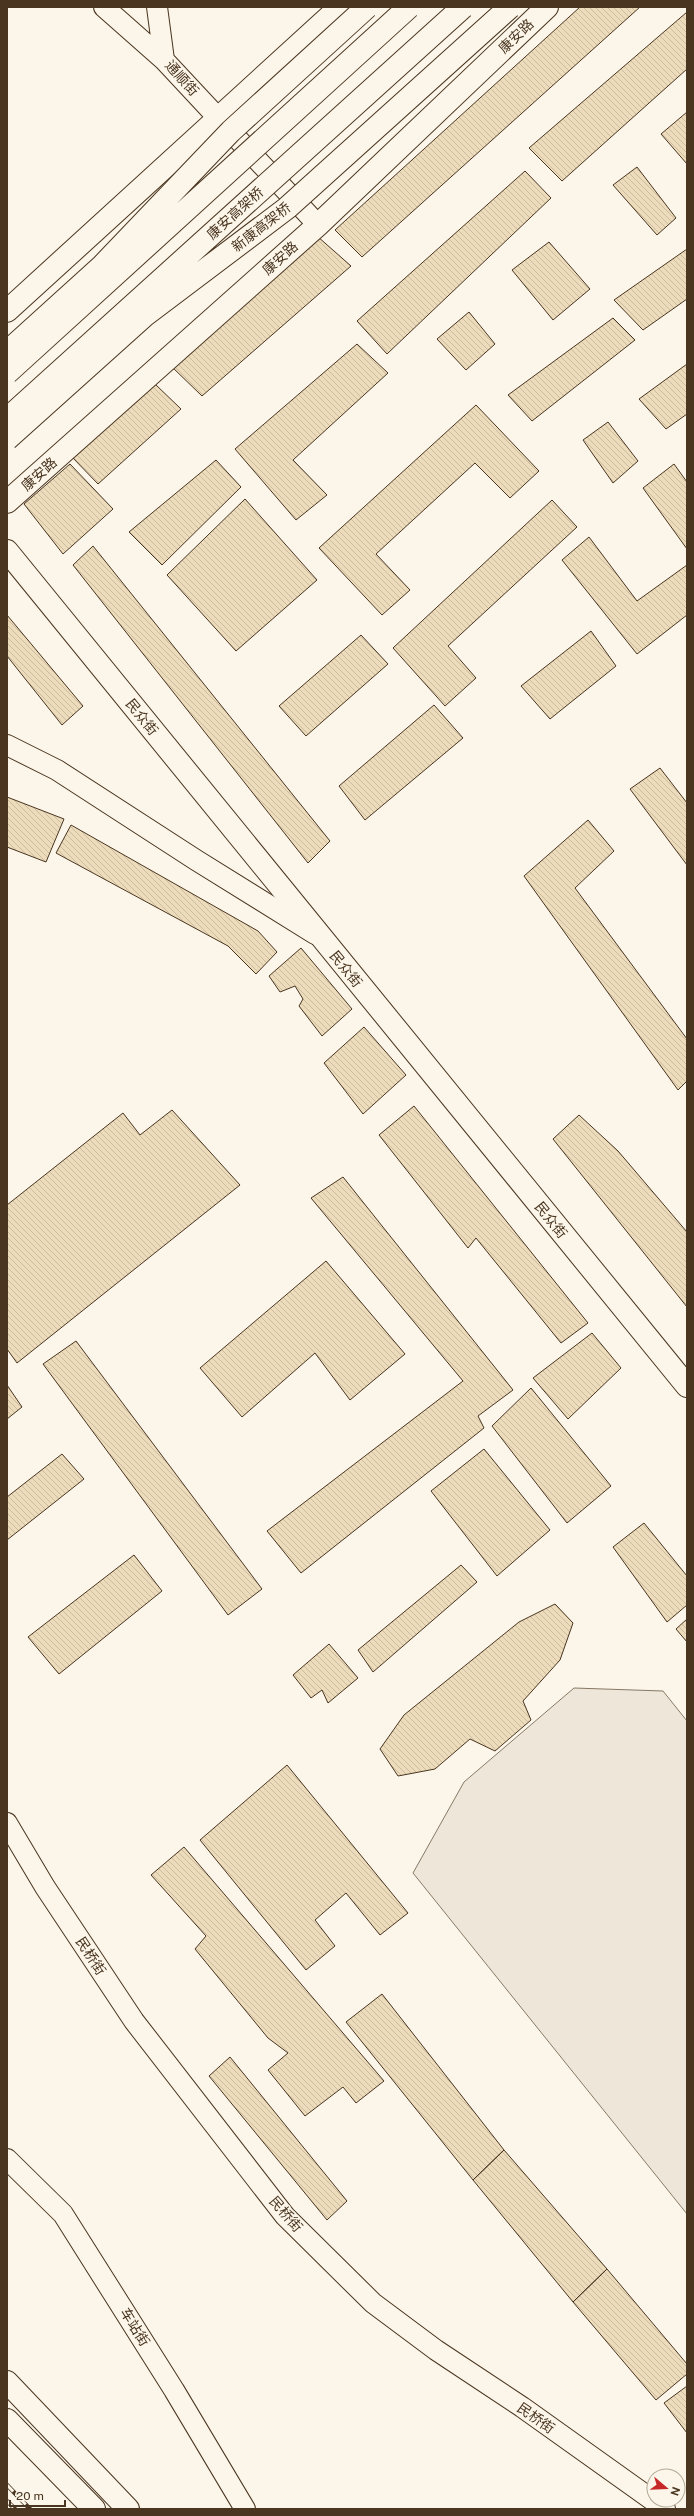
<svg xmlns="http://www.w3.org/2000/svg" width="694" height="2516" font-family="'Public Sans','Noto Sans SC',sans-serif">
<defs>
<pattern id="building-back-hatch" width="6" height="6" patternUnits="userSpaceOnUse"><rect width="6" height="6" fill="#ecdcbc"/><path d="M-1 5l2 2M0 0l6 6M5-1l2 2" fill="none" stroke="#ccbda1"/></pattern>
</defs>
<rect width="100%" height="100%" fill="#fbf6e9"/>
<!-- green -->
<path fill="#ede6d9" stroke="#887966" d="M574,1688L663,1691L687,1721V2214L413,1873L464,1782Z"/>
<!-- building -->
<path fill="url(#building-back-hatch)" stroke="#4a3520" d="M580,7H640L362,257L335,230Z
M687,12V69L562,181L529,148Z
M687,112V164L661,134Z
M637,167L676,218L657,235L613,185Z
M525,171L551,198L387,354L357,321Z
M317,236L351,266L202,396L171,366Z
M549,242L590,289L553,320L512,270Z
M687,249V299L643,330L614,300Z
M469,312L495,344L466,370L437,339Z
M613,318L635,340L532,421L508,395Z
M357,344L388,373L293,460L327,495L296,520L235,449Z
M687,364V414L666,429L639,399Z
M155,384L181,409L98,484L72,457Z
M476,405L539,471L510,498L475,463L376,554L410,590L382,615L319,548Z
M608,422L638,461L613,483L583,440Z
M216,460L241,487L162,565L129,532Z
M70,464L113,509L63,554L24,504Z
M674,464L687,482V549L643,488Z
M245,499L317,580L236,651L167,575Z
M552,500L577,527L448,646L476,678L445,706L393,648Z
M589,537L637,601L687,565V615L637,654L562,560Z
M93,546L330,841L308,863L73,565Z
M7,615L83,706L62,725L7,656Z
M591,631L616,666L550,719L521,686Z
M361,635L388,664L306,736L279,706Z
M434,705L463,738L365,820L339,786Z
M660,768L687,803V865L630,789Z
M7,797L64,819L46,862L7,847Z
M588,820L614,851L575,888L687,1039V1081L678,1090L524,876Z
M71,825L258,931L277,952L256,974L228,946L56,853Z
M301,948L352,1009L322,1036L299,1006L303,999L295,986L280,992L269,976Z
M364,1027L406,1075L363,1114L324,1063Z
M414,1106L588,1323L561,1343L476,1238L468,1248L379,1135Z
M172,1110L240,1185L17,1363L7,1349V1205L123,1113L140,1135Z
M579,1115L618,1151L687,1232V1307L553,1139Z
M343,1177L513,1390L478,1416L484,1428L301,1573L267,1531L463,1381L311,1198Z
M326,1261L405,1354L350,1400L315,1353L242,1417L200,1368Z
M592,1333L621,1368L568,1419L533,1378Z
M76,1341L262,1589L228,1615L43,1364Z
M7,1385L22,1407L7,1419Z
M531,1388L611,1486L567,1523L492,1426Z
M484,1449L550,1530L497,1576L431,1491Z
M62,1454L84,1479L7,1540V1497Z
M644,1523L687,1576V1605L667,1622L613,1547Z
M134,1555L162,1591L59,1674L28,1637Z
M461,1565L477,1582L373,1672L358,1650Z
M555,1604L573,1623L560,1660L523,1701L531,1720L495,1751L470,1739L435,1769L398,1776L380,1749L404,1715L519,1622Z
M687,1619V1642L676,1629Z
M329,1644L358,1678L328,1703L322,1690L311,1698L293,1675Z
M287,1765L408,1913L380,1935L346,1893L315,1920L335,1946L306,1970L200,1840Z
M184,1847L384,2081L356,2103L343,2087L305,2116L268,2070L288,2053L268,2038L195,1949L206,1936L151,1875Z
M382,1994L504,2150L473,2180L346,2022Z
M230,2057L347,2201L327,2220L209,2076Z
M504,2150L607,2269L573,2302L473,2180Z
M607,2269L687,2364V2374L656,2400L573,2302Z
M687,2386V2433L664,2403Z"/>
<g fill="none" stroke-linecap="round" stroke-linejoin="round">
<!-- minor casing -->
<g stroke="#4a3520" stroke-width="22">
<path id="minor" d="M104,7L164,60
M157,7L164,60L318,225
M7,745L57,770L196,860L315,934
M7,1823L45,1887L134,2021L285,2216L373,2303L436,2350L522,2407L665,2509
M7,2159L63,2214L174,2390L245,2509"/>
</g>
<!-- major casing -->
<g stroke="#4a3520" stroke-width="24">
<path id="major" d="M7,551L687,1386
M7,2382L128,2509
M7,2420L94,2509"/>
</g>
<!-- highway casing -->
<g stroke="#4a3520" stroke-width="24">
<path id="highway" d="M7,311L340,7
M7,502L318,225L547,7"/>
</g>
<!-- minor -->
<use href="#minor" stroke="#fbf6e9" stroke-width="20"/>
<!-- major -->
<use href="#major" stroke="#fbf6e9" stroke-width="22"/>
<!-- highway -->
<use href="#highway" stroke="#fbf6e9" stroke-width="22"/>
<!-- rail casing -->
<g stroke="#4a3520" stroke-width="4.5">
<path id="rail" d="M7,2485L30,2509
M7,2501L15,2509"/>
</g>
<!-- rail -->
<use href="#rail" stroke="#fbf6e9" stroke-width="3" stroke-dasharray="9" stroke-linecap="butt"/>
<!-- highway-bridge casing -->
<g stroke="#4a3520" stroke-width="24" stroke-linecap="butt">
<path id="highway-bridge" d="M7,352L101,267L231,131L367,7
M7,373L409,7
M7,419L463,7
M7,439L144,316L287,208L510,7"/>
</g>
<!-- highway-bridge -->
<use href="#highway-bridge" stroke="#fbf6e9" stroke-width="22"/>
</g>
<g text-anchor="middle" stroke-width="3" stroke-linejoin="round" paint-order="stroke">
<!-- street labels -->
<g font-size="14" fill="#4a3520" stroke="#fbf6e9">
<text transform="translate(516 36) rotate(-44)" y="5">康安路</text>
<text transform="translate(182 78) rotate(48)" y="5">通顺街</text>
<text transform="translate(235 213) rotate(-42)" y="5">康安高架桥</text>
<text transform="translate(261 227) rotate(-38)" y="5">新康高架桥</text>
<text transform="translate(280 258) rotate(-42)" y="5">康安路</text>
<text transform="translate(39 474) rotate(-42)" y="5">康安路</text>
<text transform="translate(142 717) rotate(51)" y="5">民众街</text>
<text transform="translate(346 969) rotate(51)" y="5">民众街</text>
<text transform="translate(551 1220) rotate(51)" y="5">民众街</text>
<text transform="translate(91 1956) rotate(57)" y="5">民桥街</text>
<text transform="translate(286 2214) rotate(49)" y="5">民桥街</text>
<text transform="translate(135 2327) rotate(58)" y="5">车站街</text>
<text transform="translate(536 2418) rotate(35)" y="5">民桥街</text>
</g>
</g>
<!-- border -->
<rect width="694" height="2516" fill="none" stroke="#4a3520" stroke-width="16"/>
<!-- north arrow -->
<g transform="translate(666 2488) rotate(109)"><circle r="19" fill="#fbf6e9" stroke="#b4a999"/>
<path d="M0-3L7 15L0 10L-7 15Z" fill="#c62828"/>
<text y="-6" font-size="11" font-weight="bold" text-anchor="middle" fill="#4a3520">N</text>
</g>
<!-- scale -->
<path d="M10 2500v6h55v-6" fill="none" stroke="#4a3520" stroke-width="2"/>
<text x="16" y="2500" font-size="12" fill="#4a3520" stroke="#fbf6e9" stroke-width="3" paint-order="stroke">20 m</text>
</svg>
